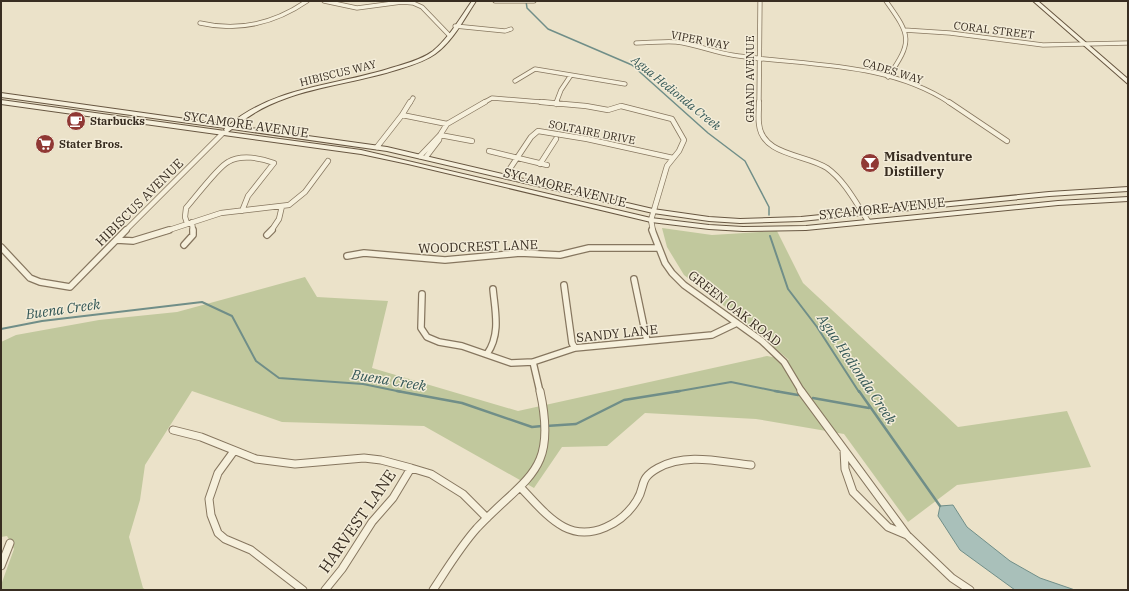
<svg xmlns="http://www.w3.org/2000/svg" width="1129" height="591" font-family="'IBM Plex Serif',serif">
<rect width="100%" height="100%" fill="#ebe2c9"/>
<!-- green -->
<path fill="#c1c89d" d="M662,228L712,235L777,231L803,283L958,427L1067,411L1091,467L957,485L908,522L844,434L756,419L645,413L607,446L562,447L534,488L424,426L282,422L192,391L145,465L140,500L129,537L143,588L146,590H1V585L14,549L7,536L1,537V342L16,335L99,320L177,312L305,277L317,297L388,301L372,368L518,411L767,356L789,360L741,319L684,275L667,247Z"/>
<!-- water -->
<path fill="#a9c0ba" stroke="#708e88" d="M953,505L967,527L1010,561L1040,578L1075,590H1015L960,550L938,516L940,506Z"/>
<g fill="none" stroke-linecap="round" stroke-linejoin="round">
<!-- stream-far2 -->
<path stroke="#708e88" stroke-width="1.5" d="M526,1L527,8L548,29L632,65L708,133L745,161L769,207V215"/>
<!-- stream-far1 -->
<path stroke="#708e88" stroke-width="2" d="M770,236L788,289L817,327L859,392
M1,329L42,321L202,302L232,316L256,361L279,378L363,384L402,392
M674,392L731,382L780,392"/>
<!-- stream -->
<path stroke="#708e88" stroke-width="2.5" d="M397,391L462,403L532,427L542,426
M775,391L798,395
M859,391L940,506
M813,398L869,408
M546,426L576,424L624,400L680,391"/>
<!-- street-far3 casing -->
<g stroke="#86765f" stroke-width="5">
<path id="street-far3" d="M324,1L357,8L402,2L413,3L422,7L449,35
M495,1H534
M886,1C911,36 913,41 888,77
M200,23C238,32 275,23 307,1
M455,26L505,31L511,29
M904,30L950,33L1043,45L1128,43
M636,43C649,43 663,41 676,42C695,44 713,52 732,55C805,66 887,61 950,103
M571,75L625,84
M515,81L535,69L571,75L561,90L556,103
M410,103L413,98
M483,103L492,98L553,103
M759,103L760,1"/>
</g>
<!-- street-far2 casing -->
<g stroke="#86765f" stroke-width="6">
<path id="street-far2" d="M541,102L586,106L608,110L621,106L672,119L684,140L679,151L667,166L651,220L653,231
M759,102C759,109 758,117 759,124C762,156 806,154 827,168C845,181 856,203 868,221
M949,102L1007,141
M556,104L557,102
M402,115L410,102
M440,135L472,141
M377,147L402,115L447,124L485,102
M489,151L547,165
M420,156L440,135L447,124
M426,157L439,140L440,135
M540,164L556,139
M505,176L531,137L538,131L587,139L673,158
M192,222L193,231
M187,223L185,217L186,208C195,198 218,167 228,162C241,154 261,158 274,163L248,196L242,211
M125,231L223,133
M166,231L221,213L289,205L305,192L328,161
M271,231L279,219L282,206"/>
</g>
<!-- street-far1 casing -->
<g stroke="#86765f" stroke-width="8">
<path id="street-far1" d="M652,230L665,263L672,273L684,285L762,341L784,362L802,392
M267,235L272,230
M117,240L133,241L169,230
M184,245L193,235V230
M1,247L30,278L40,282L70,287L126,230
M347,256L364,253L445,260L520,253L560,255L589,248H657
M634,279L647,341
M564,285L572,343L575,348
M422,294L421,328L427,337L439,342L462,346L511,363L533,362L575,348L712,335L737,323
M487,354C501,334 495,311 493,289
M533,362L540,392"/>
</g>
<!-- street casing -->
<g stroke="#86765f" stroke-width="9">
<path id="street" d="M801,391L907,535L952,578L970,590
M173,430L201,437L256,459L295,464L364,458L381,460L411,468L431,474L463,494L487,518
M844,450L845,469L853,492L888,527L907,535
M234,451L218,473L209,499L211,515L218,533L225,539L251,550L303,590
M521,488C534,501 547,518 564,527C591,541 623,523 637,500C646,486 638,479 658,468C686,452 721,462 751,465
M1,566L10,543
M325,590L342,569L372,522L393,498L411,468
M433,590C447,569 460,547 477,528C526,476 558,473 540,391"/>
</g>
<!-- secondary casing -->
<g stroke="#685742" stroke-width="2">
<path id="secondary" d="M472,1H476C464,19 453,41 435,54C424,62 409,66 396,70C342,87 281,88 236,126L387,147L653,209L709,217L740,219L801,217L1049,192L1128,187V191L1049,196L801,221L740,223L709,221L653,213L387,151L232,129L228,132L361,150L651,218L709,225L743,227L806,226L1058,201L1128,197V201L1058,205L806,230L743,231L709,229L651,222L408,164L361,154L1,104V100L225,131L224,130L225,128L1,97V93L229,125C276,86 335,86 391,68C404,64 421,60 433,51C449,38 460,18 472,1Z
M1033,1H1038L1128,79V84Z"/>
</g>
<!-- street-far3 -->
<use href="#street-far3" stroke="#f6f0dc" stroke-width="3.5"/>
<!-- street-far2 -->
<use href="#street-far2" stroke="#f6f0dc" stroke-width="4.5"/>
<!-- street-far1 -->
<use href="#street-far1" stroke="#f6f0dc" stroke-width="5.5"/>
<!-- street -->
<use href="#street" stroke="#f6f0dc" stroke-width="7"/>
<!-- secondary -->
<use href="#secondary" fill="#f6f0dc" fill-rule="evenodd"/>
</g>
<!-- icons -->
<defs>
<g id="cafe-disc" transform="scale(1)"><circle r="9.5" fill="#903834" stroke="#f3ecd8"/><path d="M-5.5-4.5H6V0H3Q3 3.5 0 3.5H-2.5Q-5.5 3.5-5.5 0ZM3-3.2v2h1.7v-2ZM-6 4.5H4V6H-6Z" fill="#fff"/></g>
<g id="supermarket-disc" transform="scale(1)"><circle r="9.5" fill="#903834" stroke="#f3ecd8"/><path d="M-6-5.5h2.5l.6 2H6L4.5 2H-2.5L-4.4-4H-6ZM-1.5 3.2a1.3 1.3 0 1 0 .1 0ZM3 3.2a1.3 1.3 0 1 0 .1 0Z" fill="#fff"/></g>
<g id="bar-disc" transform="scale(1)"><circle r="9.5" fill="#903834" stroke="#f3ecd8"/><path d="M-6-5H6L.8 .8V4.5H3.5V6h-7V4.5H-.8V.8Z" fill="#fff"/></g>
</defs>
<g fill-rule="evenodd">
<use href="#cafe-disc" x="76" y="121"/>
<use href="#supermarket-disc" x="45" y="144"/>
<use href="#bar-disc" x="870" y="163"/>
</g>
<g text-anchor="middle" stroke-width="3" stroke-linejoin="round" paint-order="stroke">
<!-- far-street labels -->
<g font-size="11" fill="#382d21" stroke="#f3ecd8">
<text transform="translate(994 30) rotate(7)" y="4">CORAL STREET</text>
<text transform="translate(700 40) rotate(11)" y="4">VIPER WAY</text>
<text transform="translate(893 71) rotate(17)" y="4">CADES WAY</text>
<text transform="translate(338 73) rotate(-14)" y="4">HIBISCUS WAY</text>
<text transform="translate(750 79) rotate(-90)" y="4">GRAND AVENUE</text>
<text transform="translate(592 132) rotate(11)" y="4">SOLTAIRE DRIVE</text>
</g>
<!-- far-poi labels -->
<g font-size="11" font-weight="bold" fill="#382d21" stroke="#f3ecd8" text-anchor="start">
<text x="90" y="125">Starbucks</text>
<text x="59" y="148">Stater Bros.</text>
</g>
<!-- far-water labels -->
<g font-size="12" font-style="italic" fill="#325655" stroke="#f3ecd8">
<text transform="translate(676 93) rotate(39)" y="4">Agua Hedionda Creek</text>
</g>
<!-- street labels -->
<g font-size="13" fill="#382d21" stroke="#f3ecd8">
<text transform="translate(246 124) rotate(8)" y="5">SYCAMORE AVENUE</text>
<text transform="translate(565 187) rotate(14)" y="5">SYCAMORE AVENUE</text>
<text transform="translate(139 202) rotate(-45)" y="5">HIBISCUS AVENUE</text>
<text transform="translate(882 208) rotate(-6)" y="5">SYCAMORE AVENUE</text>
<text transform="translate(478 246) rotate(-2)" y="5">WOODCREST LANE</text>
<text transform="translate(735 308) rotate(38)" y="5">GREEN OAK ROAD</text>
<text transform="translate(617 333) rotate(-6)" y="5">SANDY LANE</text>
</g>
<!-- poi labels -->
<g font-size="13" font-weight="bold" fill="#382d21" stroke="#f3ecd8" text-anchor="start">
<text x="884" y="161">Misadventure<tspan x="884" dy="15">Distillery</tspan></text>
</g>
<!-- water labels -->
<g font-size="14" font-style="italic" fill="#325655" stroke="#f3ecd8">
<text transform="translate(63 309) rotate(-8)" y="5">Buena Creek</text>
<text transform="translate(857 369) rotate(56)" y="5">Agua Hedionda Creek</text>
<text transform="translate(389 380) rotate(9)" y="5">Buena Creek</text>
</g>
<!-- near-street labels -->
<g font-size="16" fill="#382d21" stroke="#f3ecd8">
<text transform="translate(357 521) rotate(-55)" y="6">HARVEST LANE</text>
</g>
</g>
<!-- border -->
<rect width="1129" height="591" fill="none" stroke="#382d21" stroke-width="4"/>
</svg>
